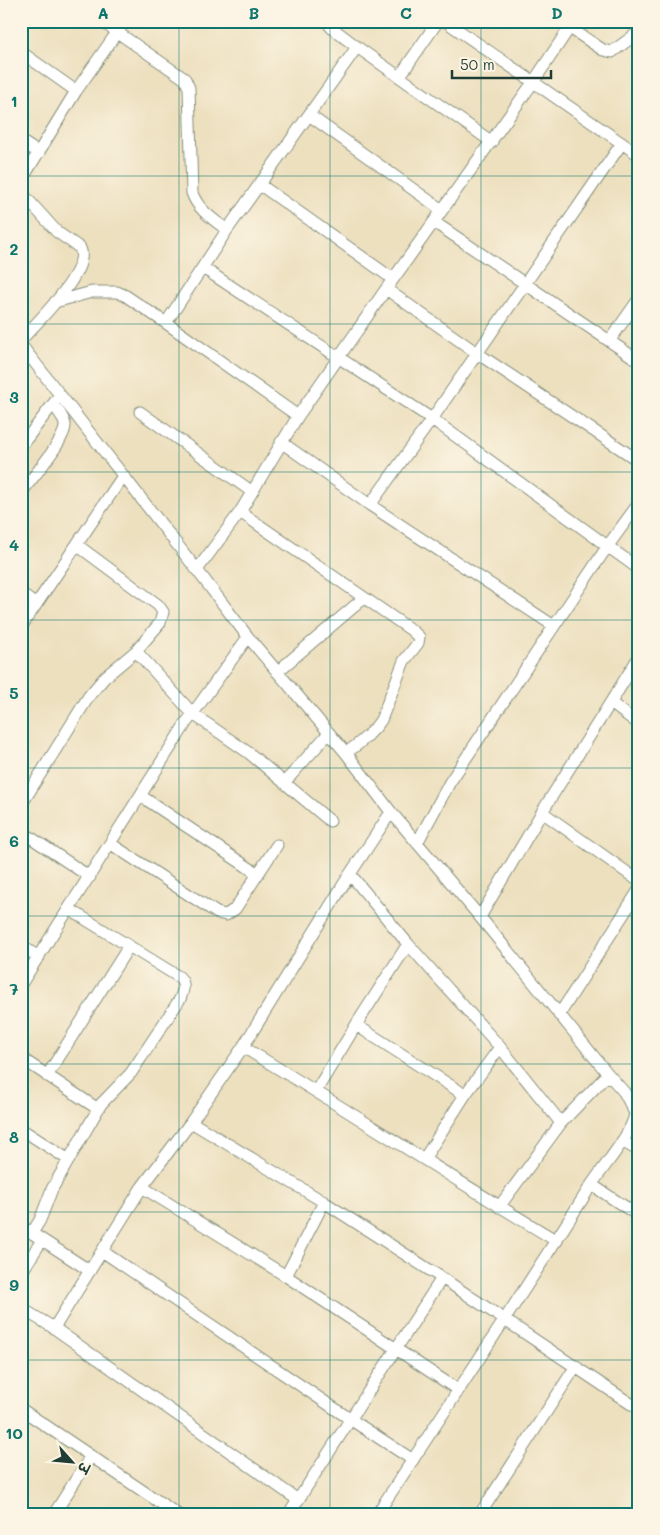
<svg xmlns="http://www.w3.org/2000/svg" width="660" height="1535" font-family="Mali,'Playpen Sans Deva',sans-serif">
<rect width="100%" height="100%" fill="#fcf5e5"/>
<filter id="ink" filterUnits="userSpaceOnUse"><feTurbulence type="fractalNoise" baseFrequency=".02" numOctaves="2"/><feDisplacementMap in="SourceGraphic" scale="10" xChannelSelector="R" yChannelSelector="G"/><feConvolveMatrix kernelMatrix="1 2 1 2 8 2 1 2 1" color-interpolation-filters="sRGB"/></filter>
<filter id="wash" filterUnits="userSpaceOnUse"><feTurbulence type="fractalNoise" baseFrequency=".0096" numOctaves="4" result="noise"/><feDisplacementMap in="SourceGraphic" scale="20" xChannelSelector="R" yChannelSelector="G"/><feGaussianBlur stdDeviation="1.12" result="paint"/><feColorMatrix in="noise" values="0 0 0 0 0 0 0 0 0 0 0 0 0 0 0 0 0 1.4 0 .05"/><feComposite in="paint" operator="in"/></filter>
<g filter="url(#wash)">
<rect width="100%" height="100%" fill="#ede0bf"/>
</g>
<g filter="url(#ink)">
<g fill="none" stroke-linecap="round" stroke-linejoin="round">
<!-- street casing -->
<g stroke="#868e7a" stroke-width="13">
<path id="street" d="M101,21L185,79L189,88L192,193C198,210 213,219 227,230
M326,21L332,28L357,47L492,142
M445,21L639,155
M21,52L76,91
M400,76L438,21
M309,115L442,210
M21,141L39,153
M21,181L76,91L125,21
M259,184L393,279
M21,192L57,232L80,248C91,271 36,323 21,340
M434,222L639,361
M203,268L432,419L639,569
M386,289L477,353L639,461
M55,302L92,292H117L126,296L166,323L298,416
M166,323L227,230L357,47
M610,340L639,299
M21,345L197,570L248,637L346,753L391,812L480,917L608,1074L624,1092L635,1113C633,1133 602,1168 590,1187C521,1296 449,1405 377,1514
M140,412L251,491
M281,442L370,505L554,626
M21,446L57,399
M24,489C33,477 66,439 65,425C64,417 57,410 53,404
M370,505L432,419L622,143
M240,512L411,630L419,637L418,643L404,661L381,720C372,734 359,744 346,753
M197,570L240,512L298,416L384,292L534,81L568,30H573L603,50L612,52L639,32
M21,594L36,605
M21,627L123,476
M136,651L193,714L249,753L330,821
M277,672L364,598
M611,703L639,724
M284,783L329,733
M141,796L258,874
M21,805L89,696L105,677L136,651L160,623L163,612L158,605L77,545
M542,812L639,881
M21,831L90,877
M417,843L450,782L607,547L639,503
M111,844L217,913L226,915L235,909L277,845
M350,874L408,944L500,1047L561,1123
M480,917L542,812L639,657
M21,946L39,957
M21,984L186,723L248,637
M559,1015L639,890
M356,1025L465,1095
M243,1047C348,1110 451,1178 557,1241
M21,1058L98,1109
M47,1076L129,946
M316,1091L356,1025L408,944
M191,1122L324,1202L442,1278L631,1404L639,1406
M21,1129L69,1160
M622,1141L639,1151
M424,1159L465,1095L500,1047
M592,1185L639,1216
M142,1187L286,1276L458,1390
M499,1207L561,1123L608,1074
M21,1226L90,1271
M32,1233L40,1220L52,1189L101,1104L131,1073L180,999C183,991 186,984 179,977L69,909
M102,1251L350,1419L413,1460
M21,1273L42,1240
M286,1276L324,1202
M21,1308L54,1328L298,1500
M54,1328L142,1187L191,1122L243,1047L350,874L391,812
M21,1409L177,1514
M54,1514L91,1456
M289,1514L442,1278
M480,1514L576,1366"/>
</g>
<!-- street -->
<use href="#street" stroke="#fff" stroke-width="11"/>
</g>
</g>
<!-- grid -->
<path fill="none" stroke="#0f766e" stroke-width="1" stroke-opacity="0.55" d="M179,21V1514M330,21V1514M481,21V1514M21,176H639M21,324H639M21,472H639M21,620H639M21,768H639M21,916H639M21,1064H639M21,1212H639M21,1360H639"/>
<!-- margin -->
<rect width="660" height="1535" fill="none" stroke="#fcf5e5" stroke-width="55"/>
<!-- north arrow -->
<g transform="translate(72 1462) rotate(117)" stroke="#fcf5e5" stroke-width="4" paint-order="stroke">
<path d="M0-4L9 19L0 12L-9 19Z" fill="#1f3d34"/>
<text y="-8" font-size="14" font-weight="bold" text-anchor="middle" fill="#1f3d34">उ</text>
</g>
<!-- scale -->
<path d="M452 70v8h99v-8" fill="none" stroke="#1f3d34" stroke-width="2.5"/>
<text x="460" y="70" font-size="15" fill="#1f3d34" stroke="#fcf5e5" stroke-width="4" paint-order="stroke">50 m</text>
<rect x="28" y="28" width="604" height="1480" fill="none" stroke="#0f766e" stroke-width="2"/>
<g font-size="16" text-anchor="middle" font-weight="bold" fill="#0f766e">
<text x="103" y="19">A</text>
<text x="254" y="19">B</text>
<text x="406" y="19">C</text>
<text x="557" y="19">D</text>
<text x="14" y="107">1</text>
<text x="14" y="255">2</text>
<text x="14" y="403">3</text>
<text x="14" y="551">4</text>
<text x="14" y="699">5</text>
<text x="14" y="847">6</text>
<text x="14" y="995">7</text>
<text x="14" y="1143">8</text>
<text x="14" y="1291">9</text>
<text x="14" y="1439">10</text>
</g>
</svg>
